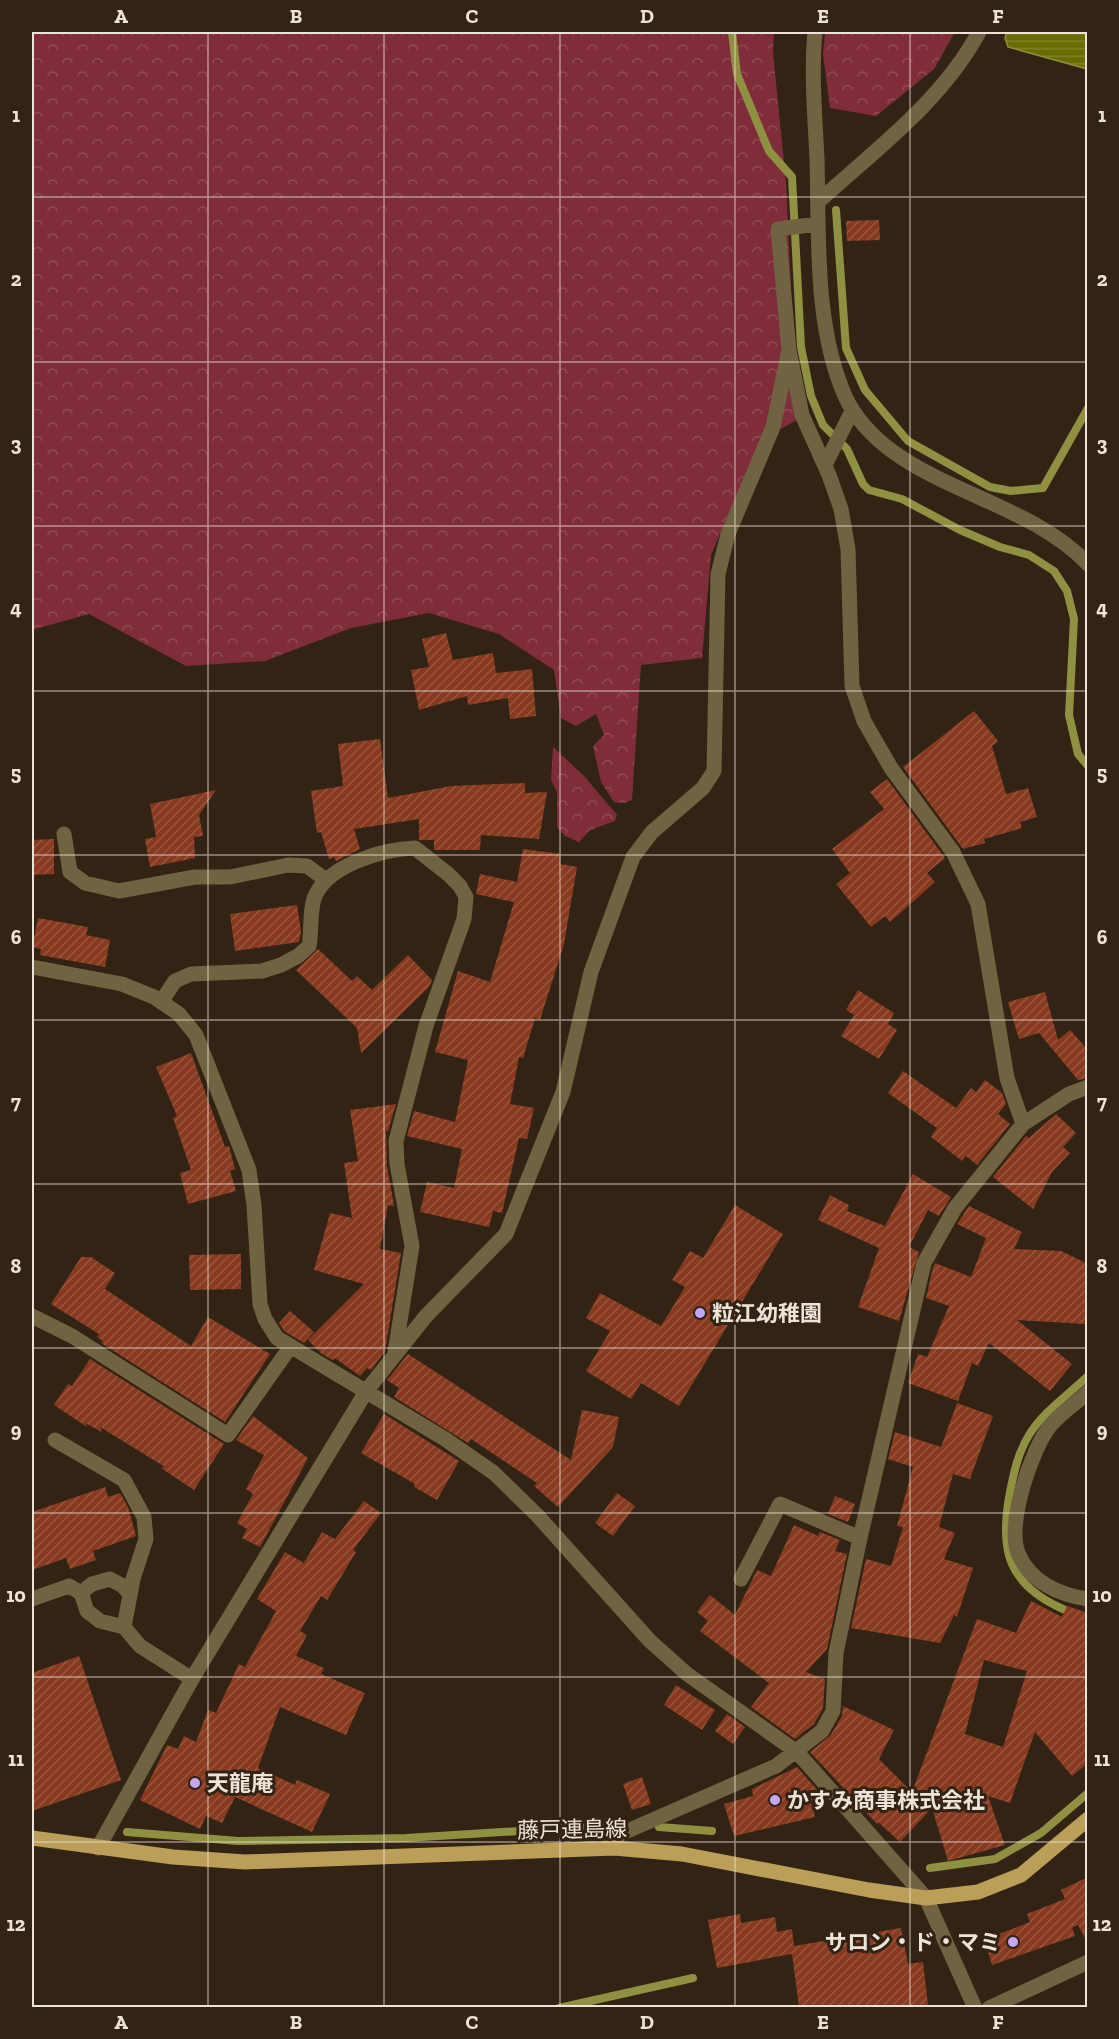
<svg xmlns="http://www.w3.org/2000/svg" width="1119" height="2039" font-family="'Zilla Slab','Noto Sans JP',serif">
<defs>
<pattern id="forest-crowns" width="20" height="18" patternUnits="userSpaceOnUse" patternTransform="scale(1.5)"><rect width="20" height="18" fill="#7f2d3a"/><path d="M2 6a3 3 0 1 1 6 0M12 15a3 3 0 1 1 6 0" fill="none" stroke="#914b56"/></pattern>
<pattern id="water-rules" width="6" height="5" patternUnits="userSpaceOnUse" patternTransform="scale(1.5)"><rect width="6" height="5" fill="#686d02"/><path d="M0 2.5h6" fill="none" stroke="#7e8226"/></pattern>
<pattern id="building-hatch" width="6" height="6" patternUnits="userSpaceOnUse" patternTransform="scale(1.5)"><rect width="6" height="6" fill="#873a20"/><path d="M-1 1l2-2M0 6l6-6M5 7l2-2" fill="none" stroke="#985640"/></pattern>
</defs>
<rect width="100%" height="100%" fill="#332314"/>
<!-- forest -->
<path fill="url(#forest-crowns)" d="M32,32H774L773,53L786,182L797,420L760,440L711,555L702,658L641,665L632,800L624,803L614,802L601,782L593,746L604,735L596,714L576,726L561,718L554,670L499,634L429,613L351,628L265,661L186,666L89,614L32,630Z
M825,32H955L934,69L876,116L830,108L823,54Z
M553,747L584,776L617,815L615,821L590,830L579,842L565,836L557,827V792L551,780Z"/>
<!-- water -->
<path fill="url(#water-rules)" stroke="#909042" stroke-width="1.5" d="M1007,32H1087V69L1008,47L1005,38Z"/>
<g fill="none" stroke-linecap="round" stroke-linejoin="round">
<!-- stream -->
<path stroke="#909042" stroke-width="8" d="M732,32L737,74L769,151L792,177L801,347L811,396L823,425L847,449L863,484L869,490L902,499L960,530L1000,547L1029,555L1054,571L1067,591L1074,619L1069,715L1078,754L1088,766
M836,210L846,348L865,390L908,441L990,487L1011,491L1043,488L1088,408
M1063,1609C1007,1584 999,1549 1010,1492C1014,1472 1018,1453 1029,1435C1043,1412 1068,1395 1088,1376
M659,1827L712,1831
M127,1832L238,1841L406,1838L616,1825
M930,1868L995,1859L1041,1833L1088,1793
M559,2008L693,1978"/>
</g>
<!-- building -->
<path fill="url(#building-hatch)" fill-rule="evenodd" d="M879,220L880,240L847,241L846,221Z
M446,633L453,660L493,653L496,673L532,669L536,716L510,719L508,698L468,705L467,696L419,710L411,670L429,667L422,639Z
M974,711L998,741L992,746L1006,794L1028,788L1037,817L1020,822L1022,828L984,839L985,843L963,849L903,767Z
M380,739L388,798L451,786L525,783V793L547,792L539,839L481,835L480,850H434V840H419V819L354,829L360,849L336,861L334,857L329,859L321,832L317,833L311,791L343,786L338,744Z
M887,779L945,858L927,873L935,882L890,922L885,916L871,927L836,884L850,873L832,849L884,809L870,792Z
M216,790L199,815L203,836L194,837L195,858L150,867L145,839L156,837L150,804Z
M54,839V874L32,875V840Z
M523,849L561,854L560,864L577,867L564,944L540,1020L535,1018L523,1058L519,1057L510,1104L534,1108L527,1139L519,1138L502,1213L493,1211L489,1227L420,1212L427,1182L454,1188L462,1149L407,1136L414,1111L455,1122L468,1060L435,1052L458,971L490,982L514,902L476,894L480,874L517,882Z
M297,905L301,931L299,942L235,951L230,914Z
M38,918L88,927L86,935L110,940L105,967L40,955L41,949L32,947Z
M318,949L352,981L357,976L372,990L408,955L432,980L429,987L361,1053L357,1028L296,970Z
M858,990L894,1013L888,1024L897,1030L879,1059L841,1036L854,1015L846,1010Z
M1045,992L1058,1040L1070,1030L1088,1050V1078L1078,1080L1039,1033L1019,1039L1008,1002Z
M191,1053L225,1147L229,1146L235,1169L230,1171L236,1191L188,1204L180,1173L191,1170L173,1118L177,1116L156,1067Z
M903,1071L956,1108L971,1088L976,1092L985,1080L1002,1093L1006,1104L998,1114L1010,1124L977,1165L966,1156L962,1161L931,1137L937,1128L888,1093Z
M396,1104L388,1131H386L387,1166L394,1206L388,1205L380,1249L401,1253L385,1351L371,1370L367,1368L360,1376L335,1358L333,1360L322,1354L308,1340L364,1284L314,1270L330,1213L352,1218L344,1163L358,1161L350,1110Z
M1056,1114L1076,1133L1063,1147L1070,1153L1052,1172L1033,1209L993,1177L1026,1136L1029,1138Z
M913,1174L951,1197L939,1216L928,1210L909,1247L919,1252L899,1321L858,1307L879,1248L818,1220L830,1195L849,1205L847,1211L885,1226Z
M735,1205L783,1234L679,1406L641,1383L631,1399L586,1371L610,1331L586,1318L600,1293L661,1326L685,1287L672,1280L690,1251L703,1258Z
M969,1206L1022,1232L1014,1249L1061,1251L1088,1264L1085,1324L1017,1320L1072,1364L1050,1391L989,1343L978,1366L972,1363L958,1401L908,1383L918,1354L927,1357L949,1306L926,1298L933,1267L935,1263L971,1277L986,1238L957,1224Z
M241,1254V1289L190,1290L189,1255Z
M81,1257H91L115,1273L105,1289L191,1346L208,1317L270,1354L225,1422L101,1343L103,1341L97,1337L99,1334L51,1304Z
M290,1311L314,1332L304,1343L284,1331L279,1323Z
M408,1354L571,1460L582,1410L619,1417L613,1447L558,1507L534,1486L537,1483L471,1439L468,1443L394,1397L399,1388L387,1380Z
M90,1359L224,1444L194,1490L161,1468L165,1467L100,1427L102,1432L85,1423L87,1427L54,1405L68,1384L72,1386Z
M957,1403L993,1416L970,1479L953,1474L939,1527L955,1533L944,1559L973,1568L957,1617L954,1615L940,1643L851,1628L866,1559L891,1566L903,1527L897,1526L913,1467L888,1459L895,1432L941,1447Z
M384,1414L459,1461L437,1500L414,1487L415,1484L361,1453Z
M253,1416L308,1458L260,1547L242,1538L247,1529L237,1523L253,1494L246,1489L264,1455L236,1440Z
M105,1487L108,1497L120,1493L128,1507L136,1536L93,1551L96,1560L70,1569L66,1558L32,1570V1512Z
M617,1493L635,1506L613,1536L595,1523Z
M835,1496L855,1504L848,1522L828,1514Z
M364,1501L381,1513L353,1550L356,1552L327,1600L321,1596L300,1631L307,1635L296,1656L324,1668L321,1674L365,1693L346,1735L280,1707L258,1768L295,1785L297,1780L330,1794L312,1832L235,1797L222,1823L206,1816L200,1829L140,1800L167,1745L178,1749L184,1736L196,1742L208,1710L216,1713L239,1664L245,1667L276,1611L257,1599L285,1552L304,1563L322,1532L335,1539Z
M794,1525L818,1536L820,1532L840,1540L835,1551L847,1554L827,1649L806,1672L825,1679L823,1708L814,1724L795,1739L751,1707L769,1683L700,1631L708,1621L697,1612L710,1595L735,1615L757,1570L771,1576Z
M1031,1601L1062,1617L1067,1606L1088,1613V1763L1072,1776L1035,1732L1010,1803L988,1796L1005,1845L948,1861L932,1808L900,1842L878,1822L877,1824L810,1752L830,1736L842,1716L843,1706L894,1730L879,1759L912,1792L977,1619L1016,1633ZM984,1660L1027,1671L1003,1747L965,1734Z
M79,1656L121,1780L32,1811V1673Z
M676,1685L715,1710L702,1730L664,1705Z
M727,1714L745,1727L733,1744L715,1731Z
M797,1767L821,1794L811,1802L815,1817L734,1836L724,1804L753,1796L752,1789Z
M642,1777L651,1804L632,1810L623,1784Z
M1088,1877V1944L1078,1925L1072,1928L1075,1936L992,1965L987,1949L999,1934L1030,1922L1027,1914L1065,1899L1061,1890Z
M740,1914L741,1923L775,1917L777,1932L792,1929L794,1946L901,1928L908,1964L923,1962L928,2005L799,2007L792,1954L717,1968L708,1920Z"/>
<g fill="none" stroke-linecap="round" stroke-linejoin="round">
<!-- minor -->
<path stroke="#716342" stroke-width="15" d="M815,32C811,73 815,117 817,159C819,234 814,326 845,396C854,417 873,437 892,451C952,495 1035,509 1088,564
M818,202C875,150 942,101 979,32
M818,224L778,229L789,350L802,415L829,475L841,509L848,549L852,686L864,721L891,768L953,852L978,904L1007,1078L1023,1124
M825,465L852,411
M64,834L70,872L85,883L119,891L195,877H230L288,865L307,866L326,880
M32,967L122,984L154,997L179,1014L196,1035L249,1170L254,1205L260,1304L265,1319L277,1338L445,1439L494,1473L537,1515L650,1641L687,1674L797,1752L926,1898L975,2008
M161,1002L175,981L191,974L262,971L281,965L298,956L309,946C312,931 309,907 316,894C331,864 384,849 415,848L448,874L460,886L466,897L464,919L426,1026L396,1141L397,1164L412,1246L395,1352
M32,1316L72,1336L228,1435L291,1346
M1088,1392C1076,1404 1060,1413 1050,1426C1031,1450 1007,1523 1018,1553C1030,1582 1059,1595 1088,1599
M55,1440L124,1480L144,1517L146,1539L133,1579L124,1627
M741,1579L780,1504L860,1538
M81,1593L92,1584L110,1579L123,1586L129,1593
M32,1599L69,1586L81,1593L87,1611L100,1621L124,1627L140,1646L192,1679
M98,1848L192,1679L367,1390L426,1316L506,1234L563,1092L591,972L633,857L652,832L703,788L714,771L718,574L728,534L773,427L789,350
M614,1848L616,1836L776,1766L822,1731L833,1711L836,1653L860,1538L924,1263L955,1208L1023,1124L1069,1094L1088,1087
M989,2008L1088,1962"/>
<!-- major -->
<path stroke="#bb9e58" stroke-width="15" d="M32,1838L173,1857L245,1862L614,1848L682,1854L869,1890L926,1898L978,1892L1021,1875L1088,1819"/>
</g>
<!-- grid -->
<path fill="none" stroke="#ede3d9" stroke-width="1.5" stroke-opacity="0.55" d="M208,32V2008M384,32V2008M560,32V2008M735,32V2008M910,32V2008M32,197H1088M32,362H1088M32,526H1088M32,691H1088M32,855H1088M32,1020H1088M32,1184H1088M32,1348H1088M32,1513H1088M32,1677H1088M32,1842H1088"/>
<!-- markers -->
<g fill="#c3a7f2" stroke="#332314" stroke-width="2">
<circle cx="700" cy="1313" r="6"/>
<circle cx="195" cy="1783" r="6"/>
<circle cx="775" cy="1800" r="6"/>
<circle cx="1013" cy="1942" r="6"/>
</g>
<g text-anchor="middle" stroke-width="6" stroke-linejoin="round" paint-order="stroke">
<!-- poi labels -->
<g font-size="22" font-weight="bold" fill="#ede3d9" stroke="#332314" text-anchor="start">
<text x="712" y="1321">粒江幼稚園</text>
<text x="207" y="1791">天龍庵</text>
<text x="787" y="1808">かすみ商事株式会社</text>
<text x="1001" y="1950" text-anchor="end">サロン・ド・マミ</text>
</g>
<!-- street labels -->
<g font-size="22" fill="#ede3d9" stroke="#332314">
<text transform="translate(572 1829) rotate(-1)" y="8">藤戸連島線</text>
</g>
</g>
<!-- border -->
<rect width="1119" height="2039" fill="none" stroke="#332314" stroke-width="66"/>
<rect x="33" y="33" width="1053" height="1973" fill="none" stroke="#ede3d9" stroke-width="2"/>
<g font-size="20" text-anchor="middle" font-weight="bold" fill="#ede3d9">
<text x="121" y="23">A</text>
<text x="296" y="23">B</text>
<text x="472" y="23">C</text>
<text x="647" y="23">D</text>
<text x="823" y="23">E</text>
<text x="998" y="23">F</text>
<text x="16" y="122">1</text>
<text x="1102" y="122">1</text>
<text x="16" y="286">2</text>
<text x="1102" y="286">2</text>
<text x="16" y="451">3</text>
<text x="1102" y="451">3</text>
<text x="16" y="615">4</text>
<text x="1102" y="615">4</text>
<text x="16" y="780">5</text>
<text x="1102" y="780">5</text>
<text x="16" y="944">6</text>
<text x="1102" y="944">6</text>
<text x="16" y="1109">7</text>
<text x="1102" y="1109">7</text>
<text x="16" y="1273">8</text>
<text x="1102" y="1273">8</text>
<text x="16" y="1437">9</text>
<text x="1102" y="1437">9</text>
<text x="16" y="1602">10</text>
<text x="1102" y="1602">10</text>
<text x="16" y="1766">11</text>
<text x="1102" y="1766">11</text>
<text x="16" y="1931">12</text>
<text x="1102" y="1931">12</text>
<text x="121" y="2029">A</text>
<text x="296" y="2029">B</text>
<text x="472" y="2029">C</text>
<text x="647" y="2029">D</text>
<text x="823" y="2029">E</text>
<text x="998" y="2029">F</text>
</g>
</svg>
